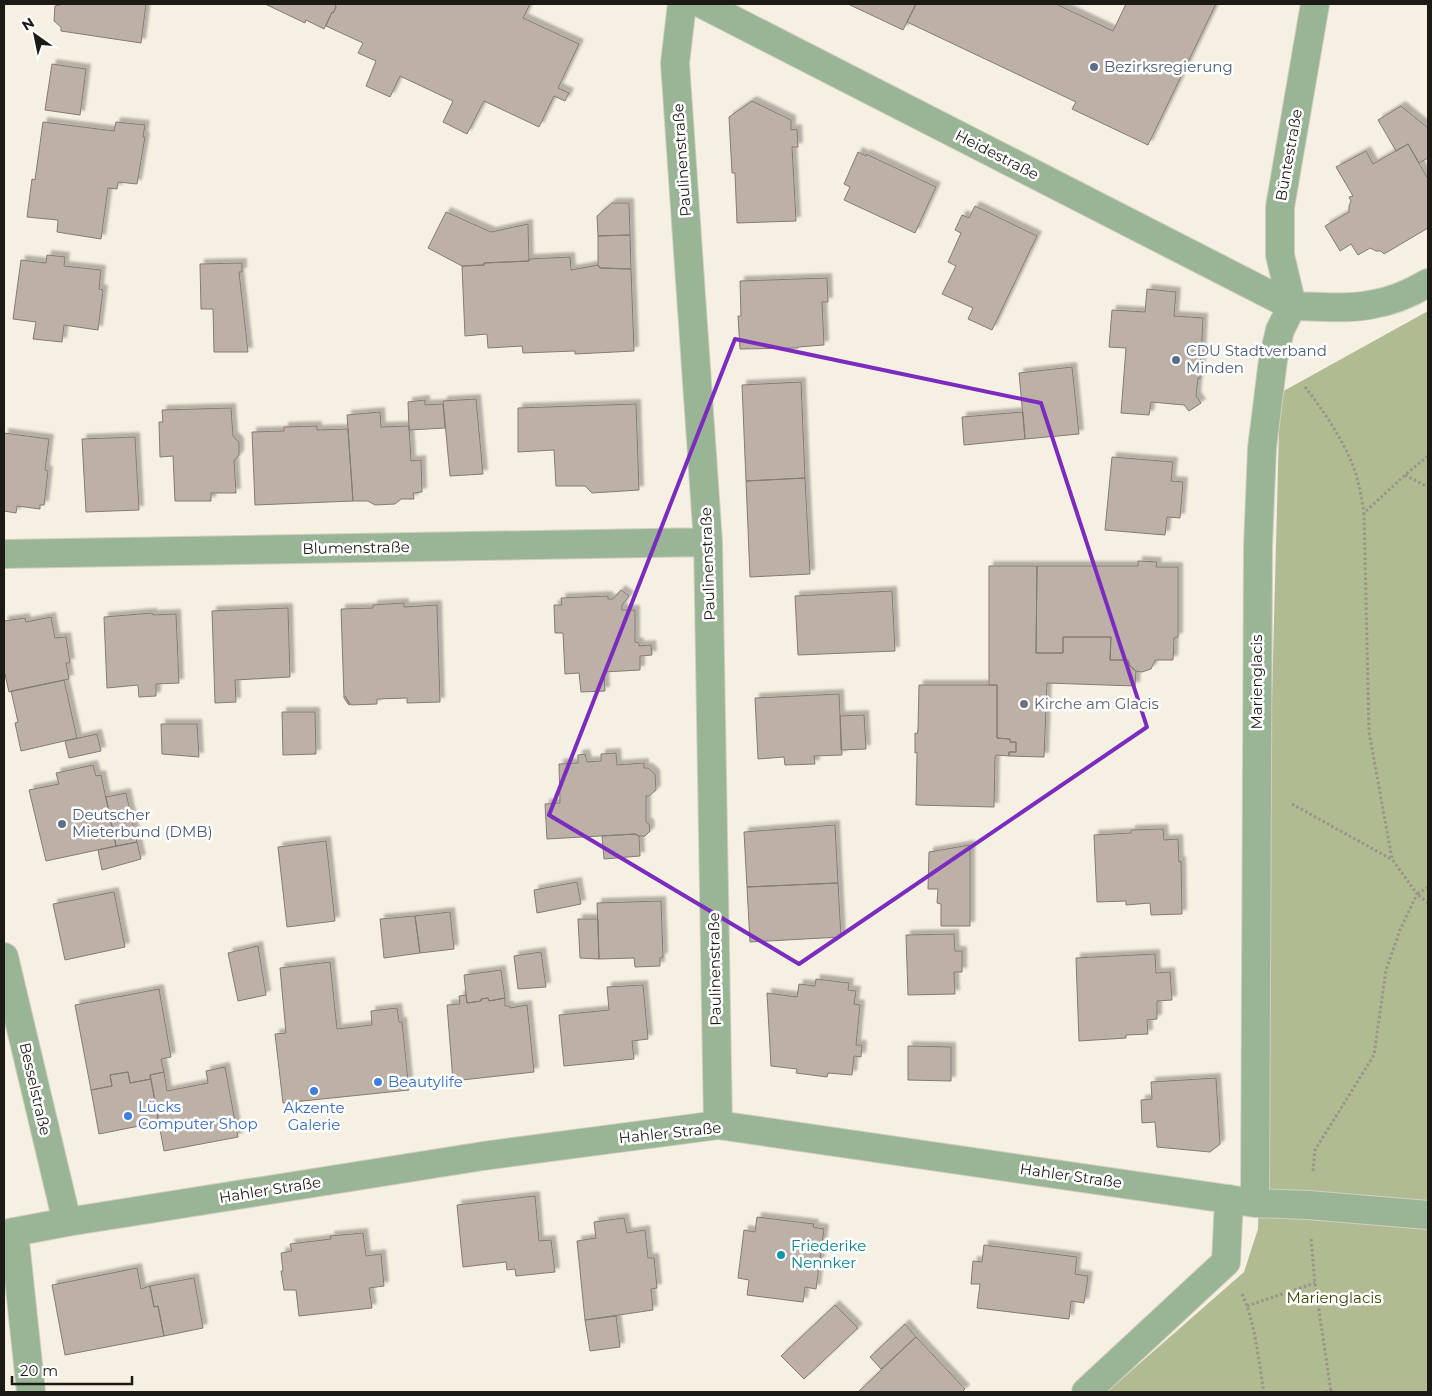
<svg xmlns="http://www.w3.org/2000/svg" width="1432" height="1396" font-family="Montserrat,sans-serif">
<defs>
<filter id="shadow"><feDropShadow dx="4.5" dy="-4.5" stdDeviation="1" flood-color="#0004"/></filter>
</defs>
<rect width="100%" height="100%" fill="#f5f0e2"/>
<!-- forest -->
<path fill="#b1bb92" d="M1428,311V1392H1107L1244,1272L1258,1229L1280,393Z"/>
<!-- building -->
<path fill="#bcb0a7" stroke="#867b72" filter="url(#shadow)" d="M64,4H146L141,43L61,31V27L54,21L55,6Z
M265,4H335L336,7L333,13L332,12L324,29L306,20L305,23Z
M335,4H530L523,18L579,44L558,88L569,93L565,101L554,96L539,127L484,101L467,134L443,122L453,101L400,76L390,97L366,86L376,61L358,53L363,43L326,26L332,12L333,13L336,7Z
M848,4H916L903,30Z
M916,4H1056L1113,31L1126,4H1216L1148,145L1072,109L1076,102L907,22Z
M52,64L86,69L80,115L45,110Z
M752,101L791,120V130L797,129L798,147H792L796,221L737,223L735,173H732L729,117Z
M1401,106L1428,128V158L1419,163L1408,144L1396,151L1378,120Z
M43,122L114,131L116,122L145,125L143,137H145L137,184L118,182L117,189L108,188L101,239L57,232L58,220L27,217L32,179L35,180Z
M1408,144L1428,179V228L1384,254L1381,251H1376L1370,248L1358,255L1351,244L1340,251L1325,226L1349,212V206L1351,201L1349,197L1353,196L1336,167L1366,151L1373,164Z
M858,152L866,156V154L936,187L915,233L844,200L850,187L844,184Z
M612,203H629L630,235L598,236L597,216Z
M975,206L1037,236L992,330L968,319L973,308L942,294L956,266L948,262L961,233L955,230L962,215L969,218Z
M446,212L491,232L528,224L529,261L484,263V265L462,266L428,248Z
M630,235L631,269L600,268L598,265V236Z
M47,255L65,257L64,266L101,270L99,289L103,290L98,330L64,325L62,342L33,339L36,322L13,319L21,260L46,263Z
M570,257L571,270L598,265L600,268L631,269L634,351L575,354V351L523,353L522,346L488,348L487,334L465,336L462,266L484,265V263L529,261V259Z
M242,263V272H239L248,352H214L213,309H201L200,264Z
M827,278L828,302H822L824,345L798,347V348L740,349L738,316H741L740,281Z
M1147,289L1176,292L1174,316L1203,318L1200,379L1198,378L1196,396L1201,403L1189,411L1184,405L1151,402L1149,415L1121,413L1126,348L1109,347L1112,310L1145,312Z
M1072,367L1079,434L1025,439L1019,373Z
M801,382L805,478L746,481L742,385Z
M476,399L483,474L450,476L443,401Z
M425,400V405L443,404L445,428L409,430L408,402Z
M636,404L639,490L592,493L585,486H556L554,450L518,452V408Z
M231,408L233,436L239,442V455L234,461L236,493H211V501H175L173,456L160,457L159,422H163L162,410Z
M380,412L381,427L409,426L411,461L421,460L422,492L413,493L414,499H401L395,504L375,505L368,501H353L347,415Z
M1023,412L1025,439L964,445L962,417Z
M317,426V430L348,429L353,501L255,505L252,432L284,431V427Z
M4,433L49,439L45,470L48,471L44,505H40V509L17,506L16,513L4,511Z
M135,437L139,510L86,512L82,439Z
M1112,457L1173,462L1171,481L1183,482L1180,518L1167,517L1165,535L1105,530Z
M805,478L810,574L750,577L746,481Z
M1138,561L1157,562L1156,567H1178V637L1174,638L1173,660H1155L1151,669L1142,672L1136,671L1129,665L1128,660H1110L1111,637H1063V653H1036L1037,566H1138Z
M989,566H1037L1036,653H1063V637H1111L1110,660H1128L1130,666L1136,671L1135,686L1047,683L1044,757L1009,756V752H1016V742H1010V739L997,738V685H989Z
M621,590L629,596L622,605V610H635V642L639,643V646L651,645L652,655L640,656V670L604,672L605,691L581,692L579,673L565,674L563,633H555L554,605H562L561,598L608,596V599H613Z
M892,591L895,651L798,655L795,596Z
M404,603V607L437,605L440,702L407,703V698L377,699V704L351,705L345,696L350,705L348,704L344,698L341,609L373,608V605Z
M288,608L290,677L235,680L236,702L215,703L212,611Z
M152,613L153,615L176,614L179,683L156,684V696L139,697L138,685L107,688L104,617Z
M51,617L55,638L66,637L70,663H66L69,679L9,692L4,670V621L25,618L26,622Z
M64,680L77,738L21,751L15,723L18,722L11,691Z
M919,685H997V738L1010,739V742H1016V752H1009V756L996,755L995,758L994,807L916,805L917,756V752L915,753V733L917,734L918,730Z
M839,694L842,755L814,756L815,764L785,765L784,757L758,759L755,698Z
M282,712H315L316,754L283,755Z
M864,715L866,749L841,750L840,716Z
M161,724H197L199,757L162,754Z
M97,734L101,751L69,758L65,741Z
M616,753L617,765L644,763V768H648L655,774L656,790L649,796H646V822L649,824L650,831L645,836H639L635,834L547,839L545,804L560,803L559,764L578,763V755L585,754L587,762L601,761V754Z
M93,765L96,776L101,775L116,846L46,861L29,790L59,784L56,773Z
M126,793L137,842L116,846L106,797Z
M835,825L838,883L747,887L744,832Z
M1163,829L1164,840L1178,839L1179,862L1181,861L1182,914L1151,915L1150,903L1126,905V901L1097,902L1094,835L1131,833V830Z
M635,834L639,836L640,856L604,859L602,836Z
M326,841L335,921L287,927L278,847Z
M137,842L141,859L102,870L98,850Z
M970,845V926H941V904L937,903L938,889H928L929,852Z
M577,882L581,904L537,913L534,890Z
M838,883L841,937L750,942L747,887Z
M114,892L125,947L65,960L53,904Z
M661,901L663,957L660,958V966L635,967L634,958L599,959L597,903Z
M450,912L454,949L420,953L415,916Z
M415,916L420,953L384,958L380,919Z
M578,919H598L599,959L580,958Z
M954,934L955,951H962V972H954L955,994L908,995L906,935Z
M258,946L266,995L238,1001L228,953Z
M541,952L546,987L518,989L514,956Z
M1155,954L1156,973L1170,972L1172,1000L1157,1001V1019L1147,1020L1148,1034L1126,1035V1038L1079,1041L1076,958Z
M330,962L337,1029L372,1025L371,1011L397,1008L399,1022H402L409,1090L283,1103L275,1034L286,1033L280,968Z
M501,970L505,998L489,1001L488,998L481,999V1001L467,1003L464,975Z
M816,979L849,983L848,990L856,991L854,1004L860,1005L856,1045H862L861,1057L854,1056L852,1075L828,1073L827,1077L796,1073L797,1069L771,1066L767,993L797,997L799,984L815,986Z
M643,985L648,1039L632,1041L634,1059L564,1066L559,1015L609,1010L607,987Z
M159,989L171,1057L161,1059L164,1072L150,1075L151,1079L130,1083L128,1072L110,1075L112,1086L91,1090L75,1005Z
M466,995L467,1003L481,1001V999L488,998L489,1001L505,998V1006H509L510,1008L527,1005L534,1072L453,1081L447,1005L460,1004L459,996Z
M908,1046L951,1047V1081L908,1080Z
M225,1067L238,1137L164,1151L150,1075L164,1072L167,1091L208,1083L206,1071Z
M128,1072L130,1083L151,1079L159,1122L99,1134L91,1090L112,1086L110,1075Z
M1216,1078L1220,1144L1210,1152L1157,1147L1155,1122L1142,1123L1141,1100L1152,1099L1151,1082Z
M535,1196L539,1241L551,1240L555,1272L516,1276L515,1269L507,1270L506,1262L463,1267L457,1205Z
M757,1217L814,1224L813,1227L824,1229L816,1289L805,1287L803,1302L747,1295L749,1280L738,1278L744,1230L755,1232Z
M624,1218L627,1233L645,1230L648,1258H654L657,1288L651,1289L653,1310L585,1320L577,1241L596,1238L594,1222Z
M363,1233L366,1256L381,1254L384,1286L369,1288L372,1308L299,1316L296,1290H284L281,1271H283L281,1253L292,1251L290,1244L331,1239L330,1236Z
M984,1245L1077,1257L1075,1274L1088,1276L1084,1303L1071,1301L1069,1319L977,1308L980,1284H971L973,1261L982,1262Z
M137,1268L141,1289L150,1286L154,1307L158,1306L164,1336L65,1355L52,1285Z
M194,1278L203,1328L164,1336L158,1306L154,1307L150,1286Z
M835,1305L858,1328L804,1379L781,1356Z
M616,1316L620,1347L590,1351L585,1320Z
M905,1324L916,1337L881,1369L870,1357Z
M916,1337L965,1389L962,1392H858Z"/>
<g fill="none" stroke-linecap="round" stroke-linejoin="round">
<!-- minor casing -->
<g stroke="#d2cec1" stroke-width="30">
<path id="minor" d="M682,4L675,63L708,542L718,1125
M702,4L1292,306C1319,306 1348,310 1374,304C1393,301 1411,293 1428,283
M1292,306L1280,255V207L1315,4
M4,554L708,542
M4,957L67,1222
M1255,1203L1258,546L1262,448L1273,360L1280,330L1292,306
M14,1232L31,1392
M4,1234L67,1222L483,1156L718,1125L1255,1203L1308,1205L1428,1215
M1086,1392L1226,1262L1229,1199"/>
</g>
<!-- path -->
<path stroke="#99958b" stroke-width="3" stroke-dasharray="2.5 2.5" stroke-linecap="butt" d="M1305,387C1324,411 1349,448 1357,478C1360,489 1362,501 1364,513
M1405,475L1428,487
M1292,804L1391,859
M1428,887L1417,894L1428,903
M1313,1171L1315,1150L1374,1055L1386,970L1400,930L1417,894L1392,859L1369,732L1364,513L1405,475L1428,456
M1311,1239L1315,1283L1331,1392
M1242,1294C1256,1324 1258,1360 1264,1392
M1247,1306L1315,1283
M1325,1392L1330,1391L1336,1392"/>
<!-- minor -->
<use href="#minor" stroke="#9ab596" stroke-width="28"/>
</g>
<!-- marked area -->
<path fill="none" stroke="#7b2cbf" stroke-width="4" stroke-linejoin="round" d="M735,339L1041,403L1147,727L799,964L549,815Z"/>
<!-- markers -->
<g fill="#5c6f8a" stroke="#fff" stroke-width="2">
<circle cx="1094" cy="67" r="5"/>
<circle cx="1176" cy="360" r="5"/>
<circle cx="62" cy="824" r="5"/>
</g>
<circle fill="#6b7280" stroke="#fff" stroke-width="2" cx="1024" cy="704" r="5"/>
<g fill="#3f7fe0" stroke="#fff" stroke-width="2">
<circle cx="378" cy="1082" r="5"/>
<circle cx="314" cy="1091" r="5"/>
<circle cx="128" cy="1116" r="5"/>
</g>
<circle fill="#0f9aa8" stroke="#fff" stroke-width="2" cx="781" cy="1255" r="5"/>
<g text-anchor="middle" stroke-width="5" stroke-linejoin="round" paint-order="stroke">
<!-- service labels -->
<g font-size="15" fill="#4e5e75" stroke="#fff" text-anchor="start">
<text x="1104" y="72">Bezirksregierung</text>
<text x="1186" y="356">CDU Stadtverband<tspan x="1186" dy="17">Minden</tspan></text>
<text x="72" y="820">Deutscher<tspan x="72" dy="17">Mieterbund (DMB)</tspan></text>
</g>
<!-- street labels -->
<g font-size="15" fill="#1c1a15" stroke="#fff">
<text transform="translate(997 155) rotate(27)" y="5">Heidestraße</text>
<text transform="translate(1289 155) rotate(-80)" y="5">Büntestraße</text>
<text transform="translate(682 160) rotate(-94)" y="5">Paulinenstraße</text>
<text transform="translate(356 548) rotate(-1)" y="5">Blumenstraße</text>
<text transform="translate(708 564) rotate(-92)" y="5">Paulinenstraße</text>
<text transform="translate(1257 682) rotate(-90)" y="5">Marienglacis</text>
<text transform="translate(715 969) rotate(-91)" y="5">Paulinenstraße</text>
<text transform="translate(35 1089) rotate(77)" y="5">Besselstraße</text>
<text transform="translate(670 1133) rotate(-6)" y="5">Hahler Straße</text>
<text transform="translate(1071 1176) rotate(8)" y="5">Hahler Straße</text>
<text transform="translate(270 1190) rotate(-9)" y="5">Hahler Straße</text>
</g>
<!-- worship labels -->
<g font-size="15" fill="#5b616d" stroke="#fff" text-anchor="start">
<text x="1034" y="709">Kirche am Glacis</text>
</g>
<!-- shop labels -->
<g font-size="15" fill="#366cbe" stroke="#fff" text-anchor="start">
<text x="388" y="1087">Beautylife</text>
<text x="138" y="1112">Lücks<tspan x="138" dy="17">Computer Shop</tspan></text>
<text x="314" y="1113" text-anchor="middle">Akzente<tspan x="314" dy="17">Galerie</tspan></text>
</g>
<!-- culture labels -->
<g font-size="15" fill="#0d838f" stroke="#fff" text-anchor="start">
<text x="791" y="1251">Friederike<tspan x="791" dy="17">Nennker</tspan></text>
</g>
<!-- park labels -->
<g font-size="15" fill="#3b4701" stroke="#fff">
<text x="1334" y="1303">Marienglacis</text>
</g>
</g>
<!-- border -->
<rect width="1432" height="1396" fill="none" stroke="#1c1a15" stroke-width="10"/>
<!-- north arrow -->
<g transform="translate(35 35) rotate(327)" stroke="#ffffff" stroke-width="4" paint-order="stroke">
<path d="M0-4L9 19L0 12L-9 19Z" fill="#1c1a15"/>
<text y="-8" font-size="14" font-weight="bold" text-anchor="middle" fill="#1c1a15">N</text>
</g>
<!-- scale -->
<path d="M12 1376v8h120v-8" fill="none" stroke="#1c1a15" stroke-width="2.5"/>
<text x="20" y="1376" font-size="15" fill="#1c1a15" stroke="#ffffff" stroke-width="4" paint-order="stroke">20 m</text>
</svg>
